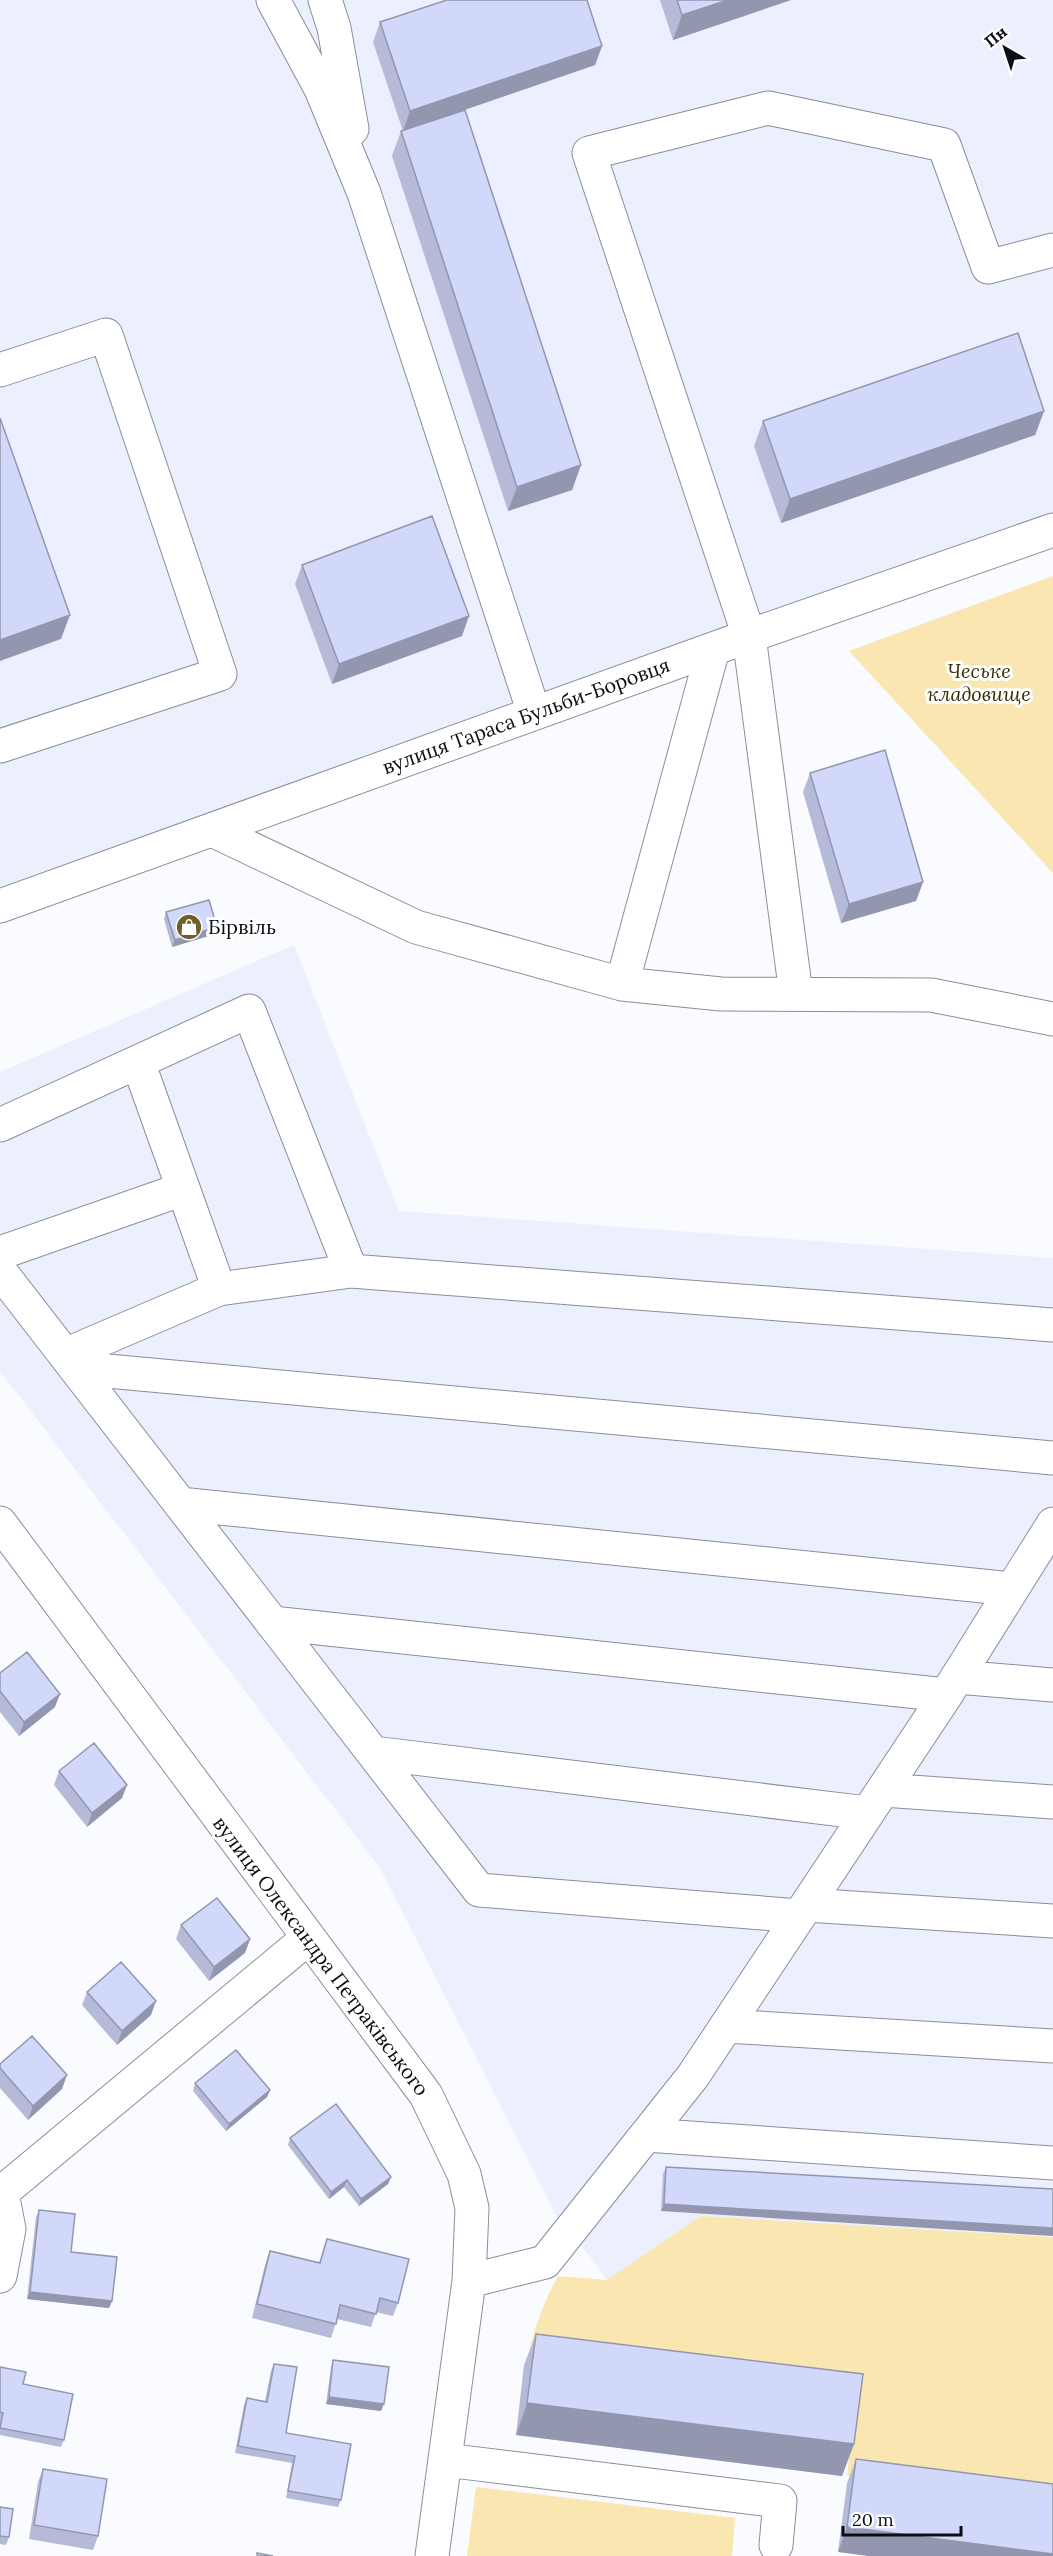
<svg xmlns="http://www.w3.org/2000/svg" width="1053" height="2556" font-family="Lora,serif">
<rect width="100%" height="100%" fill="#fafbfe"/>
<!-- built -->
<path fill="#eceffd" d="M0,0H1053V530L0,906Z
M294,945L399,1211L1053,1258V2237L700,2216L607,2280L583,2247L562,2227L380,1868L0,1371V1072Z"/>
<!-- green -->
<path fill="#f9e6b0" d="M1053,576V873L849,651Z
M700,2216L1053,2237V2501L847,2476L855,2400L527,2360C534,2329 543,2303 558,2276L607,2280Z
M476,2487L735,2518L732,2556H467Z"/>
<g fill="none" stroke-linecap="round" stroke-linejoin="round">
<!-- minor casing -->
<g stroke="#8a8d9c" stroke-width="35">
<path id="minor" d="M273,0L321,89L364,193L534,713
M325,0L334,28L352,129
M0,370L106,335L220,674L0,746
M212,830L416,927L622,984L721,994L931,995L1053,1019
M0,906L749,636L1053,530
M622,984L713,649
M796,994L749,636L589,153L768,108L944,145L988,267L1053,250
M138,1062L219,1289
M0,1125L249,1011L351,1271L1053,1325
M0,1253L183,1189
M0,1271L479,1890L799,1916
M65,1355L219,1289L351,1271
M75,1368L1053,1458
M180,1504L1012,1589
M0,1523L426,2095L464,2174L472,2208L469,2281L432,2556
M272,1623L946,1695
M957,1677L1053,1685
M373,1753L867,1813
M883,1790L1053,1802
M807,1905L1053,1921
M726,2026L1053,2046
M646,2135L1053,2163
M0,2194L308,1938
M0,2276L9,2229L2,2193
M469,2281L545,2262L693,2076L946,1695L1053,1524
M445,2460L780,2501L776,2545"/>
</g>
<!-- minor -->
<use href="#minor" stroke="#fff" stroke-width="33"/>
</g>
<!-- wall -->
<path fill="#b4bad7" d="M660,0H791L673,40Z
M380,22L602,46L595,65L423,124L581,465L572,490L508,511L392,156L401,131H403L373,42Z
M1044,411L1035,435L781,523L754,446L763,421Z
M302,565L462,636L332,684L295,584Z
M810,773L923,882L916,901L841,923L803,792Z
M166,912L217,927L215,934L172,947L164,919Z
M0,1673L55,1707L19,1736L0,1712Z
M59,1771L127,1785L122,1798L87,1827L54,1785Z
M181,1925L250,1939L245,1953L209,1981L176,1939Z
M87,1992L151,2015L117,2045L82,2005Z
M0,2064L62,2089L28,2120L0,2088Z
M195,2083L270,2090L267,2097L226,2131L193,2091Z
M290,2138L391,2177L388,2184L359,2206L344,2187L329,2199L288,2145Z
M666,2167L1053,2189L661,2211L663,2174Z
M39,2210L71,2252L112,2301L109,2308L27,2299L36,2217Z
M327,2239L398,2303L393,2316L376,2312L371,2327L337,2319L331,2338L252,2318L265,2265L270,2251L319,2263Z
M536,2334L854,2444L842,2476L516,2435L524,2365Z
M333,2360L381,2411L326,2404L331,2367Z
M274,2364L286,2433L341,2500L338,2507L286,2498L292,2463L235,2453L244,2405L247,2398L265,2401L271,2371Z
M0,2367L23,2384L64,2440L61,2447L0,2435Z
M856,2459L1053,2484L838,2552L847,2483Z
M43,2469L98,2536L93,2550L29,2539L38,2482Z
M0,2507L9,2537L6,2545L0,2544Z"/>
<!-- shaded-wall -->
<path fill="#9297af" d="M728,0H791L673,40L682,15Z
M602,46L595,65L403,131L410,111Z
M1044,411L1035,435L781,523L790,499Z
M581,465L572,490L508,511L517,487Z
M70,615L61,639L0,661V640Z
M469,616L462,636L332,684L339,664Z
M923,882L916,901L841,923L849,904Z
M217,927L215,934L172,947L175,940Z
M60,1694L55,1707L19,1736L24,1722Z
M127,1785L122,1798L87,1827L92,1813Z
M250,1939L245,1953L209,1981L214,1967Z
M156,2001L151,2015L117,2045L122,2031Z
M67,2075L62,2089L28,2120L33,2106Z
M270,2090L267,2097L226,2131L229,2124Z
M391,2177L388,2184L359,2206L361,2199Z
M347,2180L344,2187L329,2199L331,2192Z
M664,2204L1053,2228V2236L661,2211Z
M30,2292L112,2301L109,2308L27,2299Z
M329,2397L384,2404L381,2411L326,2404Z
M527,2403L854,2444L842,2476L516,2435Z
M847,2527L1053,2554V2556H868L838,2552Z"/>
<!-- building -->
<path fill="#d1d8fa" stroke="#9297af" stroke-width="1.5" d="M447,0H587L602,46L410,111L380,22Z
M677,0H728L682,15Z
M465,110L581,465L517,487L401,131Z
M1018,333L1044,411L790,499L763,421Z
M0,418L70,615L0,640Z
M432,516L469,616L339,664L302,565Z
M885,750L923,882L849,904L810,773Z
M209,900L217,927L175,940L166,912Z
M27,1652L60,1694L24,1722L0,1691V1673Z
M94,1743L127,1785L92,1813L59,1771Z
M217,1898L250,1939L214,1967L181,1925Z
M121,1962L156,2001L122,2031L87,1992Z
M32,2036L67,2075L33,2106L0,2068V2064Z
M236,2050L270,2090L229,2124L195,2083Z
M336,2104L391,2177L361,2199L347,2180L331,2192L290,2138Z
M666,2167L1053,2189V2228L664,2204Z
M39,2210L75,2214L71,2252L117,2257L112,2301L30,2292Z
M327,2239L409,2259L398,2303L380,2298L376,2314L340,2305L336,2324L257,2304L270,2251L320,2263Z
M536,2334L863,2374L854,2444L527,2403Z
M333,2360L389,2367L384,2404L329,2397Z
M274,2364L297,2367L286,2433L351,2444L341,2500L288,2491L295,2456L238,2446L247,2398L267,2402Z
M0,2367L26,2372L23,2384L73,2394L64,2440L0,2428L3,2413L0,2412Z
M856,2459L1053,2484V2554L847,2527Z
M43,2469L107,2479L98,2536L34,2525Z
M0,2507L13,2509L9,2537L0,2536Z
M257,2553L273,2556H257Z"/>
<!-- icons -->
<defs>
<g id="shop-disc" transform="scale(1.35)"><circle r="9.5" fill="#6f5e2c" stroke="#fff"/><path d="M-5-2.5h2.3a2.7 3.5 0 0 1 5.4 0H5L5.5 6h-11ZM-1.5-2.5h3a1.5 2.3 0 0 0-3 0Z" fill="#fff"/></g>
</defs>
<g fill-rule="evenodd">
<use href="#shop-disc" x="189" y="927"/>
</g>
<g text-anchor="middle" stroke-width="6" stroke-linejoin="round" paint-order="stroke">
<!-- park labels -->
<g font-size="20" font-style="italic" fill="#3a2e04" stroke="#fff">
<text x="979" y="678">Чеське<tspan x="979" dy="23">кладовище</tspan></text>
</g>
<!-- street labels -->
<g font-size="20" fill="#0d0e13" stroke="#fff">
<text transform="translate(526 716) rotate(-20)" y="7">вулиця Тараса Бульби-Боровця</text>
<text transform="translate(321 1956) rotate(53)" y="7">вулиця Олександра Петраківського</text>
</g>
<!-- poi labels -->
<g font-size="20" fill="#0d0e13" stroke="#fff" text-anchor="start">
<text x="208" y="934">Бірвіль</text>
</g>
</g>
<!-- north arrow -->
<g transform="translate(1005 48) rotate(321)" stroke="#ffffff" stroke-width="4.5" paint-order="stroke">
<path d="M0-4.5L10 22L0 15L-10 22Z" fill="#0d0e13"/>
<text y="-9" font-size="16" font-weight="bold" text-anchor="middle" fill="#0d0e13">Пн</text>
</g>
<!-- scale -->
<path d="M843 2526v9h118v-9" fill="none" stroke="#0d0e13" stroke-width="3"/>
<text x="852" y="2526" font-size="18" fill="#0d0e13" stroke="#ffffff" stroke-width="4.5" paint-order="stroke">20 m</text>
</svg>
